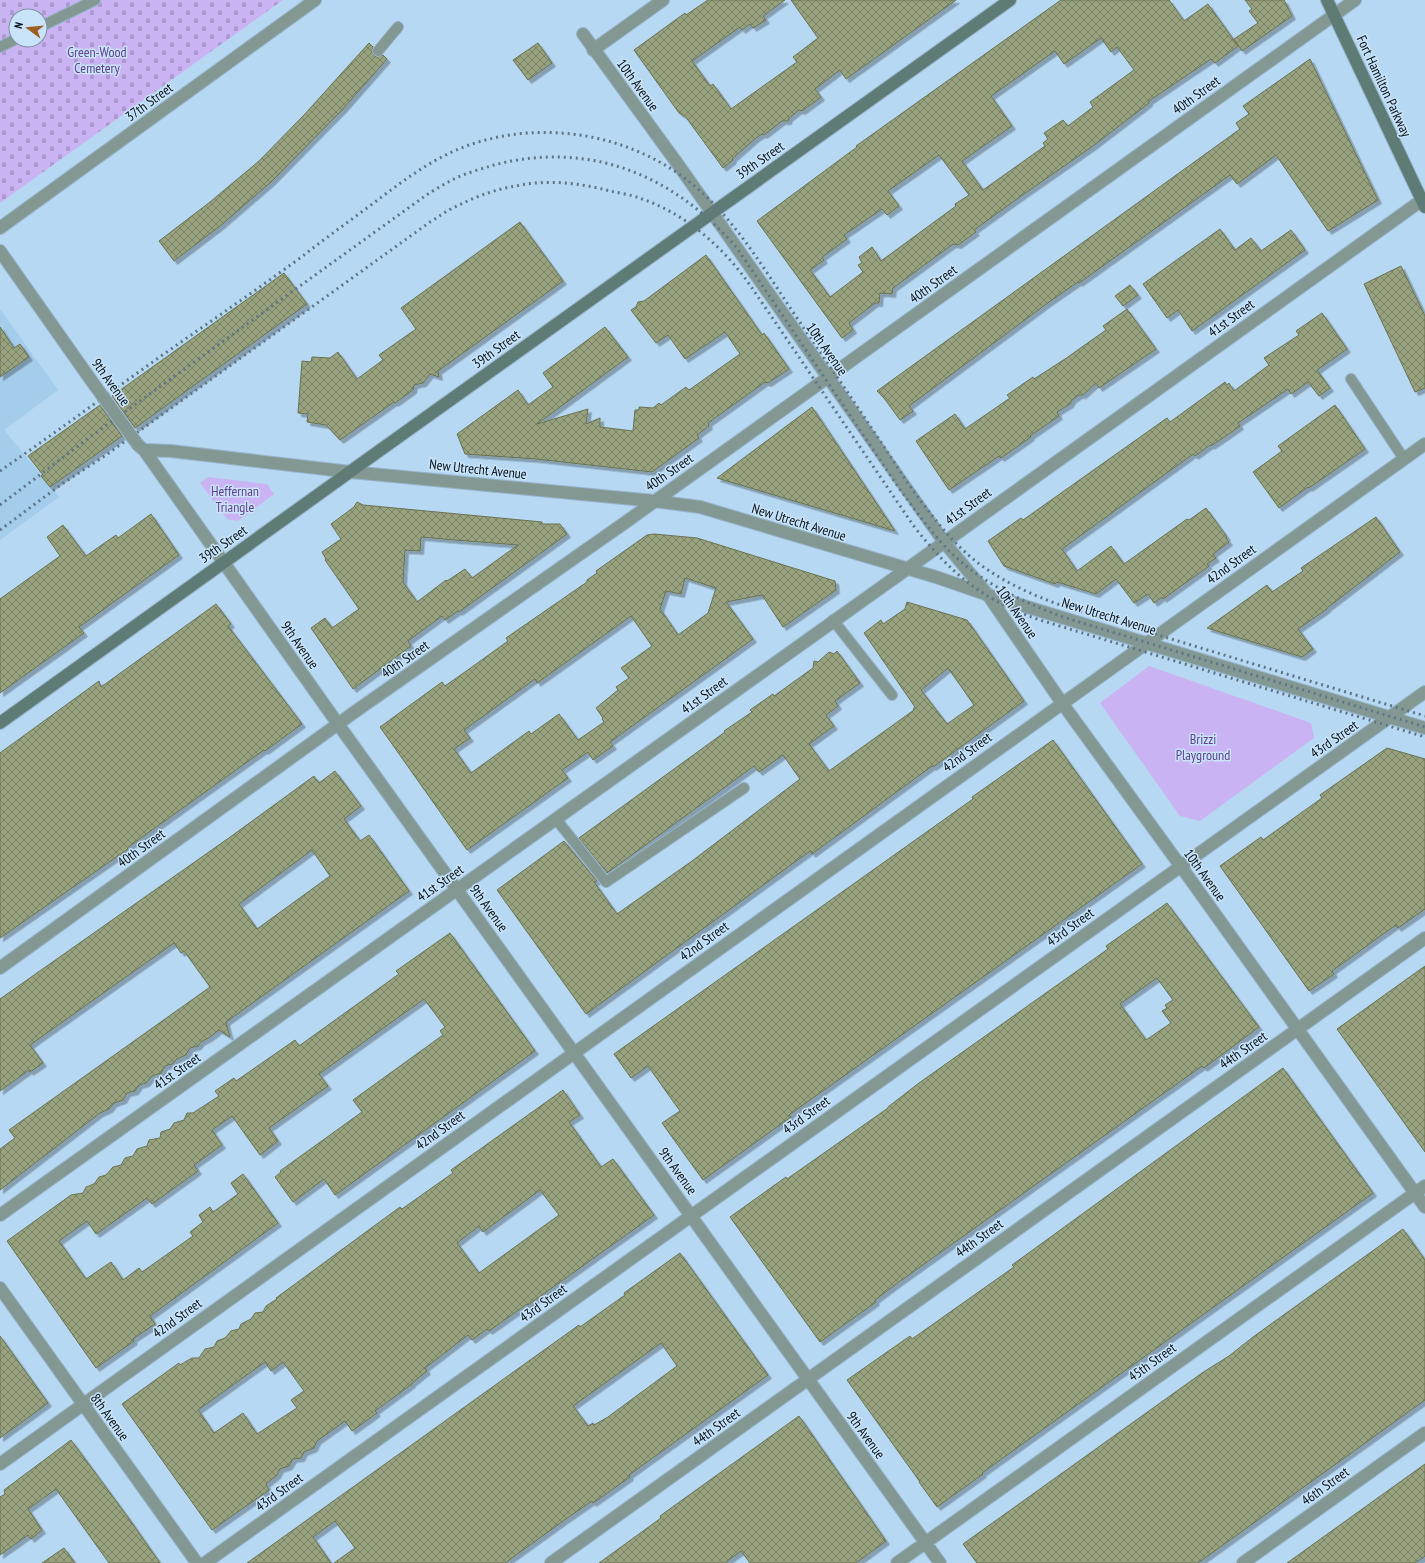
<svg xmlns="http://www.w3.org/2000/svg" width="1425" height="1563" font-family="'PT Sans Narrow',sans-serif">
<defs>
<pattern id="cemetery-stones" width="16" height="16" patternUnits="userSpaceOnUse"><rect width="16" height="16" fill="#cab3f2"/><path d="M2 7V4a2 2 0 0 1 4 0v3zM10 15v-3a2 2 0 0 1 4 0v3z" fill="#ac99cf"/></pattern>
<pattern id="building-cross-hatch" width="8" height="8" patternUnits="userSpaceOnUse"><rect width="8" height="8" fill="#98a27e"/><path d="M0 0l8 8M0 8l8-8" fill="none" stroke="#7a8366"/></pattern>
<filter id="shadow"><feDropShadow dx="3.5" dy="3.5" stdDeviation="0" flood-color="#0004"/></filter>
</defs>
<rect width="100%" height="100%" fill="#b6d8f2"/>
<!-- built -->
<path fill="#a4cceb" d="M0,309L58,390L4,430L59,497L0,540Z"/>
<!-- green -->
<path fill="#cab3f2" d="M208,477L267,484L274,494L238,521L227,519L200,483Z
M1149,666L1311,723L1314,738L1200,821L1180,816L1100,703Z"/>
<!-- cemetery -->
<path fill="url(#cemetery-stones)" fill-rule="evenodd" d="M0,0H283L0,203ZM16,16H40V40H16Z"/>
<!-- building -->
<path fill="url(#building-cross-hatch)" stroke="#687250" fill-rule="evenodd" filter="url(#shadow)" d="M708,0H785L763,16L766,20L753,28L750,24L742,30L740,27L692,61L710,86L713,84L731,109L797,62L793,57L818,38L791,0H956L846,79L840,70L815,89L821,97L802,111L799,110L789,118L788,121H782L764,135L762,134L756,138L732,159L733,160L723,168L685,116L679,113L634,50L685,13L686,15Z
M1061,0H1169L1184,21L1208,4L1238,46L1215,63L1211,59L1149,101V103L1093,146L1024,194L974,230L976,232L958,245L953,244L893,288L892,294L880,293L879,303H875L849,323L853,330L842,338L757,221L857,147L856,146ZM1101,38L1111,52L1117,47L1134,70L1090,102L1093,107L1068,126L1063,120L1044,133L1048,139L1043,143L1045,146L983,190L962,161L1012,126L991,96L1055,51L1064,64ZM939,155L969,195L955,204L956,206L881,261L872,247L859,257L862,263L858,265L863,272L830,297L810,270L824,260L822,257L847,239L844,235L882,209L887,215L899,206L888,191Z
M1245,0H1284L1292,16L1242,51L1234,39L1258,23L1249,11L1252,9Z
M369,43L373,47L372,50L374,56L377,57L383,55L387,59L342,110L271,182L220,226L174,261L159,241L210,202L259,161L304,115Z
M538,43L552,63L528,80L513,60Z
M1310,59L1378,200L1328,231L1276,155L1237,184L1230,175L1079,283L1078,282L1049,302L909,406L913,411L900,420L884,398L877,391L1240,129L1236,123L1249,114L1243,106Z
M520,222L563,281L438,371L439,377L430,374L423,383L414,385L413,390L395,403L394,402L340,440L326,425L307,422L308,414L298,413L302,361L311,362L312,357L330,358L338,352L357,379L383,360L379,355L416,329L401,308Z
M1220,229L1235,250L1251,238L1261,251L1291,230L1305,250L1192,331L1178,310L1167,318L1143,284Z
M706,255L762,335L764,333L789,369L768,383L765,382L708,423L709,426L697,435L699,438L652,472L536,459L465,454L457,434L518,390L528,405L553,387L543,373L605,327L628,357L537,424L588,409L586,424L600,418V427L633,431L635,410H639V407L653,408L659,403L661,405L686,387L689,390L740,354L725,332L685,359L668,335L656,343L631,310L636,307L638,302L644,301Z
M1401,266L1425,316V388L1415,392L1364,284Z
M284,273L307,304L135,428L112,396Z
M1130,285L1138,295L1123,306L1115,296Z
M1127,309L1156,349L1099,388L1096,383L1083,395H1079L1072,400L1070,404L1057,412L1059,416L1030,436L1031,437L1001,458L999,456L949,490L916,441L955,414L965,429L1010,398L1007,395L1033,377L1034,379L1065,359L1106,330L1103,326Z
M1322,313L1347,349L1317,370L1330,388L1319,396L1308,382L1291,394L1288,389L1238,423L1240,426L1226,436L1211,446L1210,445L1195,456L1193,454L1062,549L1077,571L1111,546L1124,564L1187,519L1189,520L1206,508L1227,537L1226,538L1229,542L1213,554L1216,558L1207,564L1209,566L1163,599L1162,597L1154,603L1148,594L1134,603L1116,579L1096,594L1057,582L1055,584L1004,566L988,541L1021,518L1023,520L1167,418L1170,422L1225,382L1227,385L1229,383L1234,391L1269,365L1264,358L1299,335L1296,331Z
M0,327L14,348L20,344L29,357L0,377Z
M100,405L122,436L50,487L41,476L43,475L28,456Z
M1335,405L1365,449L1309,488L1308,487L1279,508L1253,472L1282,451L1278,446Z
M812,407L895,531L717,478Z
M357,502L363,505L542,522V524H560L567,534L459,612L458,611L445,620L442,616L408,641L411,646L353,689L311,628L325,618L332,628L359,609L325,560L326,559L322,552L341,539L331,524L354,507ZM421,537L455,540L518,545L472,578L465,569L447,581L446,580L417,602L403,582L405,550L420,551Z
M151,514L179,555L79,627L84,633L0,693V599L60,556L47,537L63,525L86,556L116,535L118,538Z
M1376,517L1400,552L1327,608V609L1298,629L1313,649L1302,657L1207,628L1267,585L1272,592L1303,571L1301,568Z
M654,534L697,538L835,581L836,590L783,627L762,595L726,602L753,639L610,742L613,746L593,760L588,752L562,770L568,778L467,850L380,727L442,682L445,686L472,667L508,641L506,638L587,582V580L597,573L596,571L647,535ZM685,578L716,588L708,613L678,635L660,609L666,591L681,594ZM631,616L652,646L621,668L629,678L616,687L618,690L596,708L603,718L602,719L604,722L578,740L559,714L531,734L529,731L471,773L454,749L470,738L464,730L535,679L537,683Z
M907,602L967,620L1024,701L933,767L932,766L812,854L810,851L586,1014L497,890L564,841L597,881L594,882L617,914L692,861L800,779L783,755L759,772L754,766L607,873L579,838L725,732L724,731L752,712L750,710L773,694L774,696L813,668L814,661L818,662L829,652L834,654L837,651L860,683L835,701L838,706L826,715L834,726L809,744L829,771L914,710L913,709L915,707L864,633L881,620L883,624L905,609ZM948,668L974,705L947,724L921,690Z
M216,604L231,624L228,626L302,724L265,751L264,750L127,848L128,849L0,938V753L99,681L101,687Z
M1053,740L1142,864L789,1115L791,1117L703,1180L662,1123L680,1111L648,1066L631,1078L614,1054L973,799L972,797Z
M1387,748L1425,759V909L1398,928L1396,925L1379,937L1332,971L1334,974L1309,991L1220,866L1261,837L1263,840L1308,808L1322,798L1320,795Z
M335,771L361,806L344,819L360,841L369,835L409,891L226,1022L230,1037L219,1030L210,1037L201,1042L198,1046L190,1048L186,1055L177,1059L172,1064L165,1066L161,1073L152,1076L146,1083L139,1085L135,1091L127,1093L123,1100L114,1103L109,1109L100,1113L0,1190V1149L15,1138L9,1130L210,987L184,951L181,953L174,943L30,1045L43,1063L30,1072L29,1070L0,1091V999L233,835L314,776L319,783ZM312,850L330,876L257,929L239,904Z
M1167,903L1259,1027L1204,1068L1202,1066L899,1282L875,1300L876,1302L820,1342L730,1217L786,1177L787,1179L888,1108V1107L919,1083L1108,949L1106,946ZM1157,978L1173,1000L1165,1005L1167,1008L1162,1011L1171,1023L1146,1040L1120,1004Z
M450,933L535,1051L335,1195L324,1179L293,1202L275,1177L281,1172L280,1171L362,1112L353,1100L443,1035L440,1031L445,1027L424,999L319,1074L328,1086L269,1128L278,1141L260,1155L232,1116L212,1130L222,1145L194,1165L198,1171L152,1204L147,1198L96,1234L87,1221L59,1241L86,1279L111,1262L123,1280L139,1268L142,1272L193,1236L190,1232L203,1222L199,1215L210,1207L213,1212L238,1194L231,1183L243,1174L278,1223L150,1316L155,1324L133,1339L134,1341L96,1368L7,1241L71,1195L83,1193L86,1187L94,1184L99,1177L106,1175L113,1167L121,1165L125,1158L133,1156L137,1149L147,1146L149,1140L160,1138L161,1132L170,1129L174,1123L184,1120L187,1113H193L219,1096L215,1091L234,1078L236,1081L295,1040L299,1046L399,974L396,971Z
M1425,966V1152L1337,1029Z
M1283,1068L1373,1193L982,1473L983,1474L937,1507L919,1482H920L847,1380L910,1336L912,1339L987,1286L1014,1267L1012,1265L1030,1252Z
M563,1090L580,1115L569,1122L601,1167L613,1159L654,1215L528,1305L527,1304L489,1331L487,1329L472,1340L468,1335L425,1368L427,1371L412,1383V1384L375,1411L377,1413L352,1431L345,1421L317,1441L314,1448L304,1452L301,1458L293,1459L289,1466L280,1469L277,1475L266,1484L269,1490L212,1530L122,1404L179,1363L180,1365L192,1358H199L205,1349L214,1347L217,1341L225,1338L231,1331L239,1329L241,1324L251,1319L255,1313L263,1312L266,1306L277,1299L276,1298L400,1207L402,1209L433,1187L453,1173L451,1170ZM540,1190L559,1215L479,1273L457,1243L479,1226L483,1232ZM265,1362L271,1371L283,1362L304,1391L291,1400L297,1408L257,1434L243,1413L214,1433L198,1410Z
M1403,1229L1425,1260V1400L1198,1563H977L963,1544L1202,1373L1229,1356L1253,1337Z
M680,1253L768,1375L629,1475L630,1477L593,1503L592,1501L566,1519L505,1563H334L355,1548L335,1521L313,1537L331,1563H247L579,1325L580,1327L625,1295L624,1293ZM661,1343L677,1366L608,1417L594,1425L593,1423L588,1426L573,1406Z
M0,1336L48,1403L0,1438Z
M799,1416L886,1541L856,1563H750L741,1551L725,1563H599L661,1518L660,1516L678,1503Z
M71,1440L127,1516L160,1563H109L56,1489L28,1509L42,1530L31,1539L28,1535L0,1555V1497L5,1494L4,1490Z
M1425,1464V1556L1415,1563H1287Z
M64,1548L75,1563H42Z"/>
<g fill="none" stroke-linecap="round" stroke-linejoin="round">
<!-- service casing -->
<g stroke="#96b4cb" stroke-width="12">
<path id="service" d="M40,27L95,0
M0,47L16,39
M378,51L398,27
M1351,379L1404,459
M833,620L892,695
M556,819L606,882L744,788"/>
</g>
<!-- minor casing -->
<g stroke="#96b4cb" stroke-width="14">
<path id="minor" d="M583,34L677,163L944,542L988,595L1062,703L1190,879L1425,1207
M593,50L663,0
M0,228L315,0
M0,251L93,383
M138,445L144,450L338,724L940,1563
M144,450L171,451L351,472
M0,968L356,711L623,524L1355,0
M0,1215L907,569L1425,198
M0,1288L197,1563
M0,1464L1425,444
M205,1563L1425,692
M551,1563L1425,938
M897,1563L1425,1186
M1243,1563L1425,1433"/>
</g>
<!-- tertiary casing -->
<g stroke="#96b4cb" stroke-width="14">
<path id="tertiary" d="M351,472L654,501L700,507L936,577L988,595L1425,728"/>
</g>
<!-- secondary casing -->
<g stroke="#96b4cb" stroke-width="14">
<path id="secondary" d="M1327,0L1425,207
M0,723C336,481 673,241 1010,0"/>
</g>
<!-- service -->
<use href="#service" stroke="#849893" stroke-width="10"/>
<!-- minor -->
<use href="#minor" stroke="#849893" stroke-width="12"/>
<!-- tertiary -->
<use href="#tertiary" stroke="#849893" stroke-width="12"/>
<!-- secondary -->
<use href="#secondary" stroke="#5e7b75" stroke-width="12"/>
<!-- rail -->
<path stroke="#5e7586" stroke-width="3" stroke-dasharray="2 4" stroke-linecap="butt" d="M0,471C55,433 109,393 164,354C211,321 258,289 304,255C327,237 351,220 375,202C408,177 441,152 482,141C556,120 640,138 698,189C738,224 766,272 795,315C833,371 871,426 907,482C931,515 956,550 991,572C1014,587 1040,598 1066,607L1425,716
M0,505L90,437L425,196C434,190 444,184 454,179C466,173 481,169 494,165C590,140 674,175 737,248L899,488C912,506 925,524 940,541C973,579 1016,599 1063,617L1425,727
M0,530L62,484L103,457L430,222C440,216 449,209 459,205C477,196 497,189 516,186C547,179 580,183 610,191C620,193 632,195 642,199C686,214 723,247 750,285L913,525C950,573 982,600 1040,620L1425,737"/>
<!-- minor-bridge casing -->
<g stroke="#96b4cb" stroke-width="14" stroke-linecap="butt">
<path id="minor-bridge" d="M93,383L138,445"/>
</g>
<!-- minor-bridge -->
<use href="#minor-bridge" stroke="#849893" stroke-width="12"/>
</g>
<g text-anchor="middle" stroke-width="3" stroke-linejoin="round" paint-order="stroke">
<!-- park labels -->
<g font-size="14" fill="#61418d" stroke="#c9e4f9">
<text x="97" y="57">Green-Wood<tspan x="97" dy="16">Cemetery</tspan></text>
<text x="235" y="496">Heffernan<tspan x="235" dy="16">Triangle</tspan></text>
<text x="1203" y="744">Brizzi<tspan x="1203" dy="16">Playground</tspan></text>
</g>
<!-- street labels -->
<g font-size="14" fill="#051019" stroke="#c9e4f9">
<text transform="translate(638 85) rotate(54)" y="5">10th Avenue</text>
<text transform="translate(1384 86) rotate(65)" y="5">Fort Hamilton Parkway</text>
<text transform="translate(1196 95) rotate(-36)" y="5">40th Street</text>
<text transform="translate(149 102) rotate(-36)" y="5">37th Street</text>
<text transform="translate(760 160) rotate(-35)" y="5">39th Street</text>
<text transform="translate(933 284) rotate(-36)" y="5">40th Street</text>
<text transform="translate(1231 318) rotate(-36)" y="5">41st Street</text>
<text transform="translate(496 349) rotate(-36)" y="5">39th Street</text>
<text transform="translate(827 349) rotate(55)" y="5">10th Avenue</text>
<text transform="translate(111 382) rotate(54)" y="5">9th Avenue</text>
<text transform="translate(478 469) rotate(6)" y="5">New Utrecht Avenue</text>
<text transform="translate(669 472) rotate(-35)" y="5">40th Street</text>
<text transform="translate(968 506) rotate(-36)" y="5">41st Street</text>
<text transform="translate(799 522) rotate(17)" y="5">New Utrecht Avenue</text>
<text transform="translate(223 544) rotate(-35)" y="5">39th Street</text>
<text transform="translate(1231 564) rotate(-36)" y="5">42nd Street</text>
<text transform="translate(1017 612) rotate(55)" y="5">10th Avenue</text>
<text transform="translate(1109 616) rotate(17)" y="5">New Utrecht Avenue</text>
<text transform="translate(300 645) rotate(55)" y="5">9th Avenue</text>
<text transform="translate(405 659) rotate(-35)" y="5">40th Street</text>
<text transform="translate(704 695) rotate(-36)" y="5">41st Street</text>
<text transform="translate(1334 739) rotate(-35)" y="5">43rd Street</text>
<text transform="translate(967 752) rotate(-36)" y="5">42nd Street</text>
<text transform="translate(141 848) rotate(-36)" y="5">40th Street</text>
<text transform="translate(1205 875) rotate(54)" y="5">10th Avenue</text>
<text transform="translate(440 883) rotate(-35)" y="5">41st Street</text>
<text transform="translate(489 908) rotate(54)" y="5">9th Avenue</text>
<text transform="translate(1070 927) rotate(-36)" y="5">43rd Street</text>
<text transform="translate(704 941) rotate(-36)" y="5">42nd Street</text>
<text transform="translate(1243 1050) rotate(-35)" y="5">44th Street</text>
<text transform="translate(177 1071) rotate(-35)" y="5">41st Street</text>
<text transform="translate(806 1115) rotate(-36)" y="5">43rd Street</text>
<text transform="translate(440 1130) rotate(-36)" y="5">42nd Street</text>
<text transform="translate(678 1171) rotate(54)" y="5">9th Avenue</text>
<text transform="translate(979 1238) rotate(-36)" y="5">44th Street</text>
<text transform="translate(543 1303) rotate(-36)" y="5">43rd Street</text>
<text transform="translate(177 1318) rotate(-36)" y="5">42nd Street</text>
<text transform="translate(1152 1362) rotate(-36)" y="5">45th Street</text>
<text transform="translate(110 1417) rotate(54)" y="5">8th Avenue</text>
<text transform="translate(716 1427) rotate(-36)" y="5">44th Street</text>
<text transform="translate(866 1435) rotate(54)" y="5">9th Avenue</text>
<text transform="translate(1325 1486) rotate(-36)" y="5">46th Street</text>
<text transform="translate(279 1492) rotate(-36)" y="5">43rd Street</text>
</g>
</g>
<!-- north arrow -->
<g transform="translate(28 28) rotate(286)"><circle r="19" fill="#c9e4f9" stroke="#7b8f9f"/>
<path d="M0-3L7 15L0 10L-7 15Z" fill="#9c5e23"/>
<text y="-6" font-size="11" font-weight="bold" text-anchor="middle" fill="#051019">N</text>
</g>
</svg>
